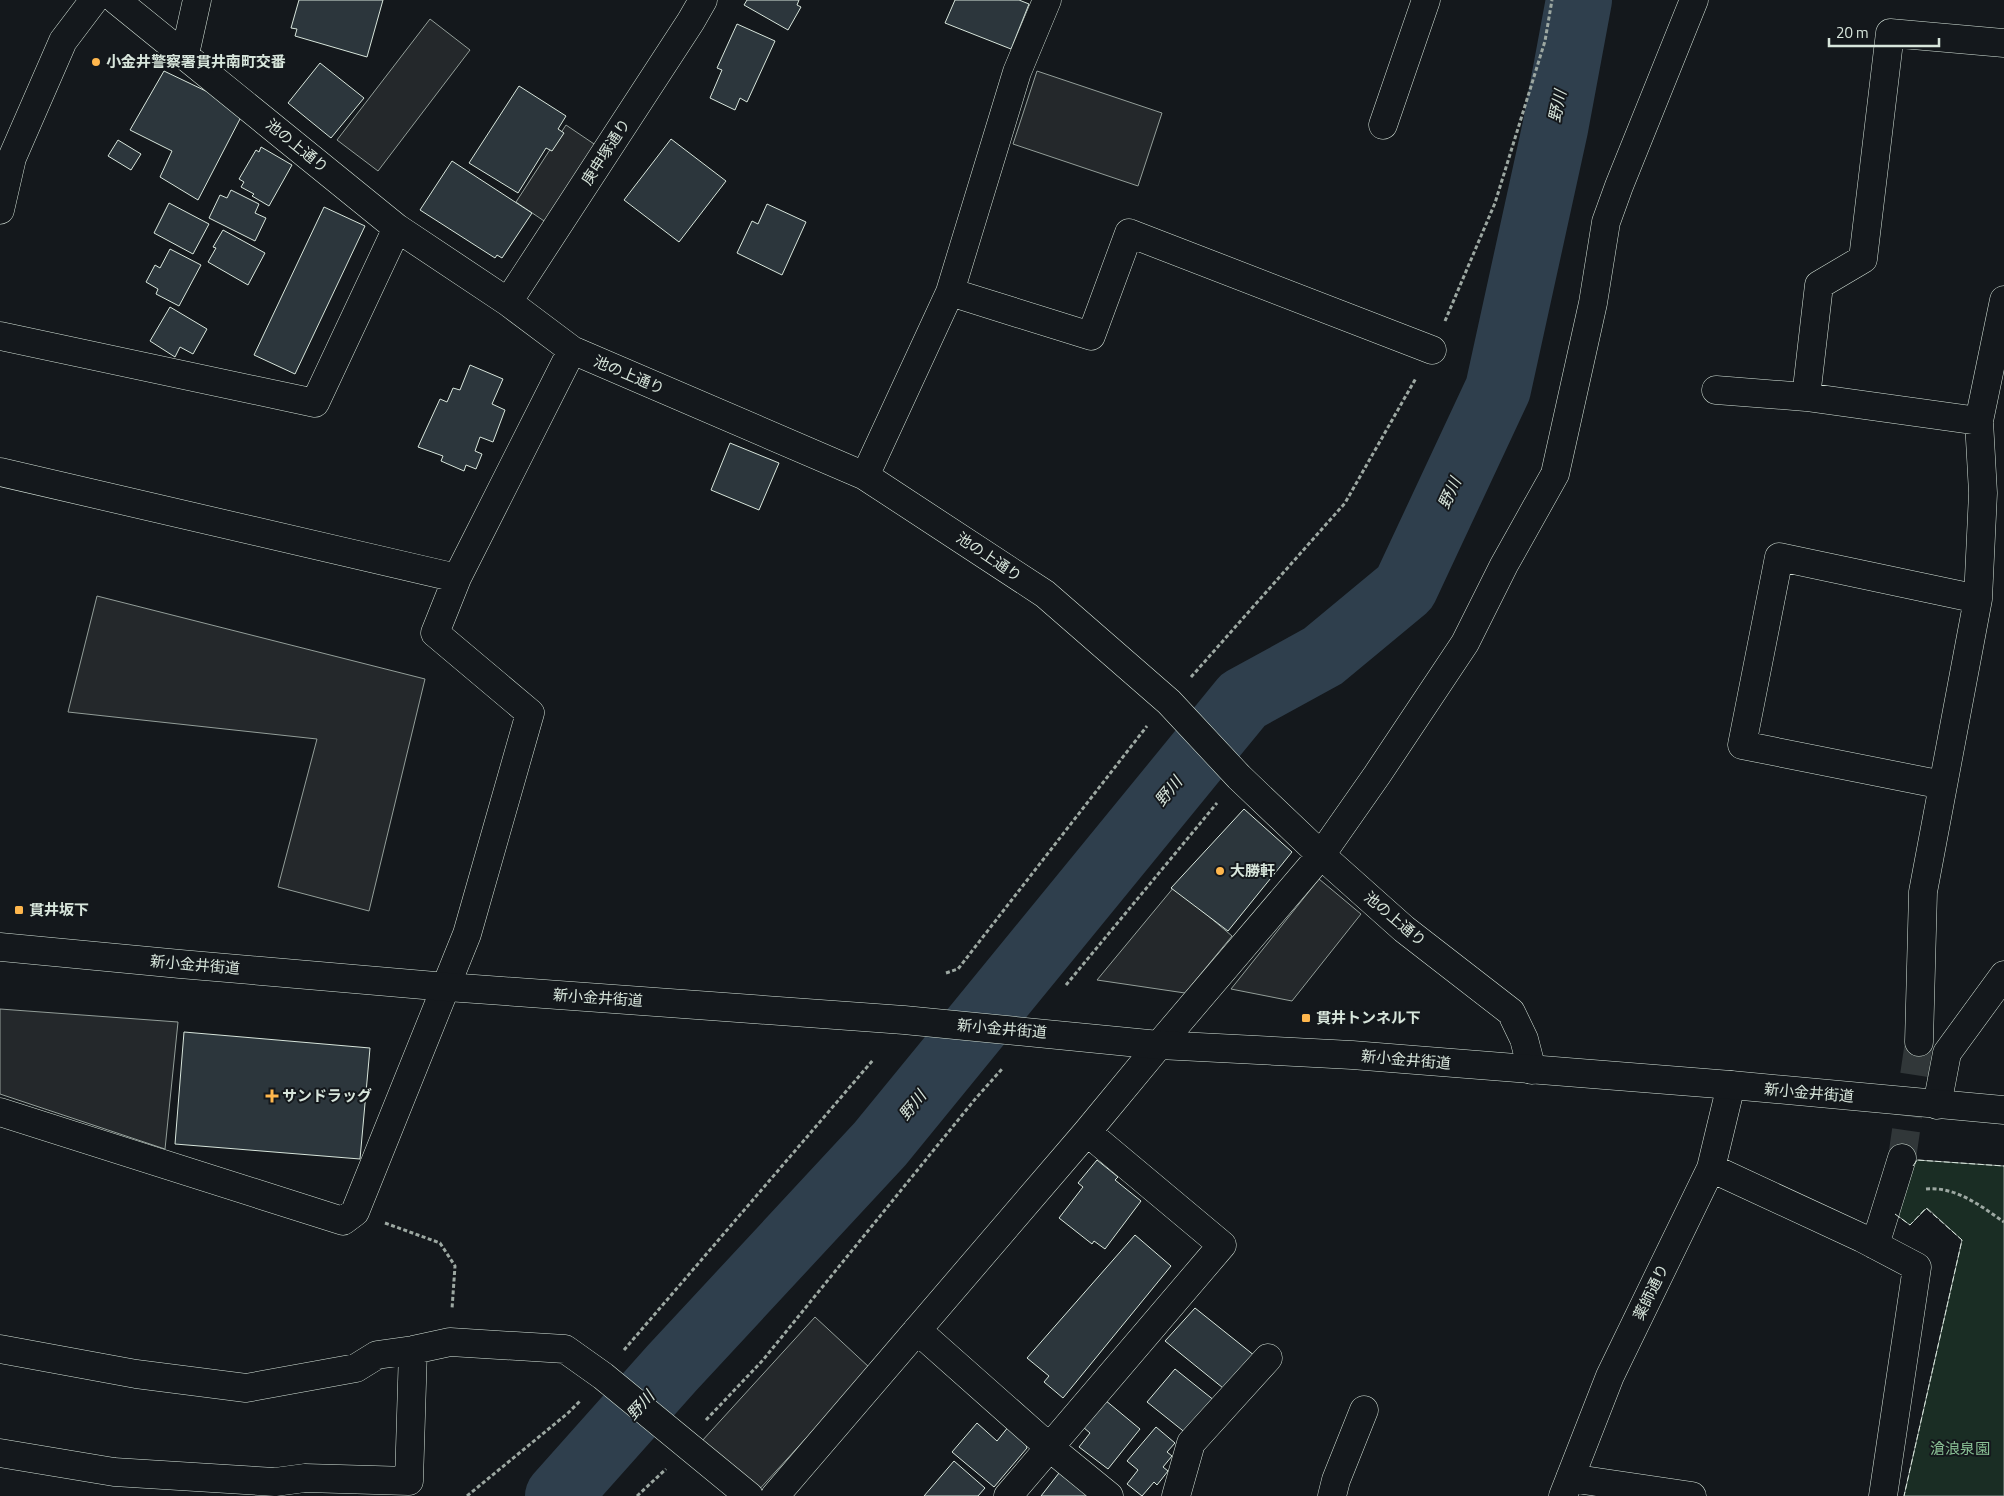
<svg xmlns="http://www.w3.org/2000/svg" width="2004" height="1496" font-family="'Titillium Web','Noto Sans JP',sans-serif">
<rect width="100%" height="100%" fill="#14181c"/>
<!-- green -->
<path fill="#1a2d24" stroke="#939e99" d="M1917,1160L2004,1166V1496H1904L1962,1240L1927,1208L1910,1225L1886,1207Z"/>
<!-- parking -->
<path fill="#24282b" stroke="#939e99" d="M430,19L470,50L378,171L337,140Z
M1037,71L1162,113L1138,186L1013,144Z
M566,125L603,150L553,227L516,202Z
M97,596L425,679L369,911L278,887L317,739L68,712Z
M1319,879L1361,914L1292,1001L1231,989Z
M1174,887L1232,936L1185,993L1097,980Z
M0,1009L178,1022L165,1149L0,1094Z
M815,1317L870,1368L756,1493L701,1442Z"/>
<g fill="none" stroke-linecap="round" stroke-linejoin="round">
<!-- river -->
<path stroke="#2f3f4d" stroke-width="66" d="M558,1496L672,1368L880,1144L1243,700L1323,656L1405,588L1498,389L1555,129L1579,0"/>
</g>
<!-- building -->
<path fill="#2c363c" stroke="#d8e6dc" d="M299,0H383L367,57L295,36L297,29L291,28Z
M747,0H799L797,5L801,7L788,30L744,5Z
M955,0H1019L1029,4L1011,49L945,23Z
M737,24L775,41L747,102L740,98L735,110L710,98L722,70L717,68Z
M320,63L364,98L331,138L288,103Z
M164,71L210,93L241,117L198,200L160,177L172,151L130,130Z
M519,86L566,116L558,129L564,133L552,151L546,148L518,193L469,163Z
M671,139L726,181L679,242L624,200Z
M118,140L141,154L131,170L108,156Z
M261,147L292,165L269,206L252,196L254,194L241,187L244,182L239,179L256,150L259,152Z
M452,161L532,213L502,258L497,255L495,258L420,210Z
M231,190L259,204L255,213L266,218L255,241L209,218L220,195L227,198Z
M169,203L209,224L193,254L154,233Z
M767,204L806,222L782,275L737,253L752,221L758,224Z
M324,207L365,226L295,374L254,355Z
M223,230L265,253L248,285L208,262L216,248L213,247Z
M170,249L201,265L179,306L156,294L158,289L146,282L155,265L160,268Z
M170,307L207,329L193,354L180,347L175,357L150,341Z
M470,365L503,379L492,404L505,410L493,442L480,437L475,451L482,454L476,469L466,465L464,471L441,461L443,456L418,447L440,399L447,402L453,388L460,390Z
M730,443L779,463L759,510L711,490Z
M1244,809L1292,852L1228,931L1171,888Z
M184,1032L370,1048L360,1159L175,1144Z
M1097,1160L1118,1177L1115,1180L1141,1201L1105,1249L1094,1241L1092,1244L1059,1218L1083,1187L1078,1183Z
M1135,1235L1171,1266L1063,1398L1044,1382L1049,1376L1027,1358Z
M1195,1308L1255,1356L1228,1392L1165,1341Z
M1175,1369L1215,1401L1187,1434L1147,1402Z
M1105,1400L1140,1429L1108,1469L1079,1447L1090,1433L1083,1427Z
M977,1423L997,1441L1009,1426L1024,1439L1027,1448L994,1487L952,1452Z
M1156,1427L1175,1443L1167,1452L1172,1456L1163,1467L1168,1471L1157,1485L1154,1482L1142,1496L1127,1484L1138,1470L1127,1461Z
M954,1461L985,1488L978,1496H924Z
M1059,1473L1088,1496H1041Z"/>
<g fill="none" stroke-linecap="round" stroke-linejoin="round">
<!-- minor-tunnel -->
<path stroke="#313739" stroke-width="28" stroke-dasharray="28 14" stroke-linecap="butt" d="M1902,1158L1919,1042"/>
<!-- minor casing -->
<g stroke="#d8e6dc" stroke-width="29">
<path id="minor" d="M116,0L397,228L508,302L572,350L865,476L1045,594L1169,702L1239,777L1321,855L1404,929L1511,1012L1524,1039L1532,1070
M185,54L197,0
M1383,125L1426,0
M0,210L12,158L63,41L94,0
M950,292L1091,336L1129,233L1432,350
M508,302L691,21L703,0
M0,336L315,403L397,228
M1716,390L1806,397L1979,421
M1806,397L1819,285L1863,259L1890,33L2004,43
M0,472L457,578
M865,476L950,292L1017,72L1047,0
M1943,785L1742,745L1779,557L1978,599
M1919,1042L1923,892L1978,599L1983,493L1979,421L2004,300
M1937,1105L1947,1053L2004,975
M0,1112L343,1221L355,1212L467,934L530,713L435,633L457,578L572,350
M1711,1168L1862,1238L1917,1267L1883,1496
M1875,1245L1902,1158
M917,1330L1049,1447L1109,1496
M0,1349L136,1374L246,1388L356,1368L377,1355L413,1350L450,1342L565,1349L603,1376L749,1496
M0,1453L114,1472L275,1482L305,1478L409,1481L413,1350
M1570,1478L1692,1496
M775,1496L1087,1132L1159,1045L1321,855L1377,775L1465,643L1504,565L1555,474L1593,303L1606,222L1619,186L1694,0
M1008,1496L1222,1245L1087,1132
M1176,1496L1191,1443L1268,1358
M1332,1496L1336,1480L1364,1410
M1563,1496L1610,1376L1711,1168L1731,1085"/>
</g>
<!-- major casing -->
<g stroke="#d8e6dc" stroke-width="29">
<path id="major" d="M0,947L180,964L447,987L904,1020L1159,1045L1352,1055L1731,1085L2004,1110"/>
</g>
<!-- path -->
<path stroke="#9da8a2" stroke-width="3" stroke-dasharray="4 2.5" stroke-linecap="butt" d="M1445,321L1495,203L1545,41L1552,0
M1191,677L1345,503L1416,378
M946,973L958,969L1147,726
M1066,985L1217,803
M1926,1189C1955,1186 1981,1206 2004,1222
M385,1223L440,1243L455,1266L452,1309
M624,1350L873,1060
M706,1420L763,1360L976,1098L1002,1069
M467,1496L568,1413L581,1400
M637,1496L666,1469"/>
<!-- minor -->
<use href="#minor" stroke="#14181c" stroke-width="28"/>
<!-- major -->
<use href="#major" stroke="#14181c" stroke-width="28"/>
<!-- fence -->
<path stroke="#d8e6dc" stroke-width="1" stroke-dasharray="6 2.5" stroke-linecap="butt" d="M1913,1166L1917,1160L2004,1166
M1895,1214L1910,1225L1926,1208L1962,1240L1904,1496"/>
</g>
<!-- markers -->
<g fill="#ffb74d" stroke="#14181c" stroke-width="2">
<circle cx="96" cy="62" r="5"/>
<circle cx="1220" cy="871" r="5"/>
<rect x="14" y="905" width="10" height="10" rx="2.5"/>
<rect x="1301" y="1013" width="10" height="10" rx="2.5"/>
<path d="M269.5 1088.5h5v5h5v5h-5v5h-5v-5h-5v-5h5z"/>
</g>
<g text-anchor="middle" stroke-width="4" stroke-linejoin="round" paint-order="stroke">
<!-- poi labels -->
<g font-size="15" font-weight="bold" fill="#d8e6dc" stroke="#14181c" text-anchor="start">
<text x="106" y="67">小金井警察署貫井南町交番</text>
<text x="1230" y="876">大勝軒</text>
<text x="29" y="915">貫井坂下</text>
<text x="1316" y="1023">貫井トンネル下</text>
<text x="282" y="1101">サンドラッグ</text>
</g>
<!-- street labels -->
<g font-size="15" fill="#d8e6dc" stroke="#14181c">
<text transform="translate(297 146) rotate(39)" y="5">池の上通り</text>
<text transform="translate(606 152) rotate(-57)" y="5">庚申塚通り</text>
<text transform="translate(629 375) rotate(23)" y="5">池の上通り</text>
<text transform="translate(989 557) rotate(34)" y="5">池の上通り</text>
<text transform="translate(1395 919) rotate(40)" y="5">池の上通り</text>
<text transform="translate(195 965) rotate(5)" y="5">新小金井街道</text>
<text transform="translate(598 998) rotate(4)" y="5">新小金井街道</text>
<text transform="translate(1002 1029) rotate(5)" y="5">新小金井街道</text>
<text transform="translate(1406 1060) rotate(5)" y="5">新小金井街道</text>
<text transform="translate(1809 1093) rotate(5)" y="5">新小金井街道</text>
<text transform="translate(1651 1292) rotate(-64)" y="5">薬師通り</text>
</g>
<!-- park labels -->
<g font-size="15" fill="#8ac095" stroke="#14181c">
<text x="1960" y="1454">滄浪泉園</text>
</g>
<!-- water labels -->
<g font-size="16" font-style="italic" fill="#d8e6dc" stroke="#14181c">
<text transform="translate(1557 106) rotate(-78)" y="6">野川</text>
<text transform="translate(1449 493) rotate(-65)" y="6">野川</text>
<text transform="translate(1168 791) rotate(-51)" y="6">野川</text>
<text transform="translate(912 1105) rotate(-51)" y="6">野川</text>
<text transform="translate(640 1405) rotate(-48)" y="6">野川</text>
</g>
</g>
<!-- scale -->
<path d="M1829 38v8h110v-8" fill="none" stroke="#d8e6dc" stroke-width="2.5"/>
<text x="1836" y="38" font-size="15" fill="#d8e6dc" stroke="#14181c" stroke-width="4" paint-order="stroke">20 m</text>
</svg>
